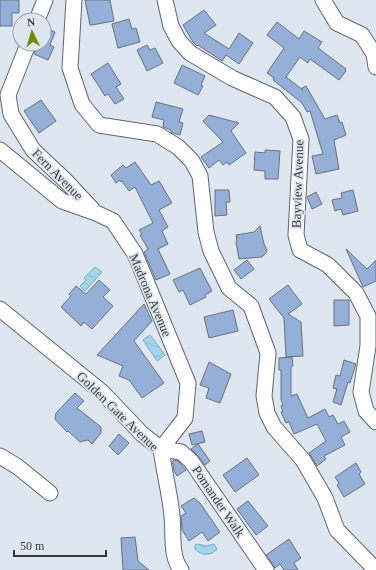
<svg xmlns="http://www.w3.org/2000/svg" width="376" height="570" font-family="Georgia,serif">
<defs>
<pattern id="water-waves" width="16" height="10" patternUnits="userSpaceOnUse"><rect width="16" height="10" fill="#9fd8ed"/><path d="M0 5q4-4 8 0t8 0" fill="none" stroke="#8abacc"/></pattern>
</defs>
<rect width="100%" height="100%" fill="#dee6f0"/>
<!-- water -->
<path fill="url(#water-waves)" stroke="#7fa8b8" d="M95,267L102,272L85,291L80,286L86,280L84,278Z
M150,335L165,355L157,361L143,340Z
M198,544L206,546L214,544L217,549C211,556 202,556 195,549V545Z"/>
<!-- building -->
<path fill="#94b0d8" stroke="#6b717a" d="M0,0H19V13H12V26H0Z
M85,0H110L114,21L92,25H90Z
M204,10L216,25L204,33L229,49L239,33L253,43L239,64L226,55L222,61L198,45L197,46L193,42L183,25Z
M129,19L132,29L136,28L140,42L118,48L112,24Z
M277,22L299,39L304,31L322,42L318,48L346,69L345,70L346,71L339,80L310,59L308,63L300,57L286,77L303,90L302,88L306,86L325,119L337,115L340,123L342,122L346,135L334,140L339,169L316,174L312,156L323,154L310,111L307,112L302,103L273,80L274,78L267,73L284,48L267,35Z
M44,27L55,32L50,45L54,47L48,60L34,54L37,44H44Z
M147,45L150,50L155,48L163,63L147,71L137,50Z
M108,63L121,84L116,87L124,99L115,104L108,94L105,96L91,74Z
M182,65L205,76L201,85L203,86L198,95L174,83Z
M41,100L56,121L39,133L24,111Z
M156,102L183,109L179,122L183,123L180,135L173,133L171,132V130L163,127L164,120L152,117Z
M209,115L239,123L231,131L246,153L229,165L227,162L223,165L219,160L209,168L201,157L223,142L203,121Z
M265,150L280,151L278,179H265V171L254,170L255,152L265,153Z
M135,162L151,185L159,181L161,184L172,203L159,210L168,227L162,231L168,244L158,249L170,274L156,280L144,252L148,249L140,235L142,234L139,230L153,223L135,187L129,191L122,181L121,182L120,180L116,183L111,175L123,165L126,168Z
M215,190H229L230,202H226L227,215L215,216Z
M353,190L358,211L343,215L341,209L335,211L332,200L342,198L341,193Z
M316,192L322,204L312,209L307,197Z
M260,226L264,244L267,250L266,253L262,257L239,259L236,242L237,241L236,235L254,232Z
M346,249L367,269L376,260V281L363,287Z
M247,260L254,269L241,279L234,270Z
M200,268L212,291L205,295L206,297L190,305L183,290L179,292L173,280Z
M99,280L110,290L103,297L113,306L92,329L84,322L81,326L61,307L71,296L69,294L76,286L86,294Z
M288,285L302,304L288,314L301,322L303,356L286,357L284,318L269,299Z
M334,300H349V325L334,326Z
M144,304L152,321L134,341L164,383L142,398L129,380L119,376L123,366L97,355Z
M233,310L238,331L209,338L204,317Z
M292,357L293,366L291,367V396L297,394L308,418L325,409L329,417L333,415L338,424L344,421L350,432L341,437L345,445L324,456L326,459L317,466L309,453L326,441L317,424L294,434L289,422L286,423L281,412H283L281,406L283,405L281,400V370H279V358Z
M344,360L356,364L350,383L348,382L341,405L333,402L337,389L333,388L336,375L340,376Z
M209,362L231,374L220,403L206,398L209,388L200,385Z
M75,393L84,401L77,408L101,427V433L92,444L88,440L80,442L68,431L67,432L55,419L56,413Z
M202,431L205,442L192,445L189,434Z
M119,434L129,443L118,455L109,446Z
M198,444L210,461L205,465L198,456L191,449Z
M247,458L259,475L235,492L223,475Z
M174,460H177L186,470L177,476L174,471L173,464L172,462Z
M356,463L361,472L359,474L365,484L344,497L337,485L339,483L335,477Z
M194,498L200,503L220,532L208,541L202,532L189,541L182,530L181,516L186,513L181,506Z
M248,501L268,526L256,535L237,509Z
M135,537L138,561L149,570H123L121,538Z
M289,539L301,558L294,563L298,570H284L280,564L275,568L266,555Z"/>
<g fill="none" stroke-linecap="round" stroke-linejoin="round">
<!-- minor casing -->
<g stroke="#5f656e" stroke-width="17">
<path id="minor" d="M74,0L70,68L82,104L99,125L157,134L178,147L192,161L200,176L206,232L211,251L229,288L251,306L268,353L264,396L267,413L274,427L303,460L325,498L337,530L376,570
M165,0L171,26L179,41L190,53L232,78L275,97L293,117L301,139L296,235L300,250L328,265L356,293L368,316V346L361,392L366,411L376,422
M323,0L337,23L362,35L374,54L376,67
M37,20L45,0
M28,44L8,95L11,114L33,150L66,181L93,210
M0,150L62,201L96,213L113,221L135,254L188,383L185,418L161,449
M0,309L102,392L142,434L161,449C164,472 170,494 172,516C174,533 170,556 181,570
M161,449L181,452L191,461L266,570
M0,456L18,467L50,493"/>
</g>
<!-- minor -->
<use href="#minor" stroke="#fff" stroke-width="15"/>
</g>
<g text-anchor="middle" stroke-width="3.5" stroke-linejoin="round" paint-order="stroke">
<!-- street labels -->
<g font-size="13" fill="#35383c" stroke="#dee6f0">
<text transform="translate(58 174) rotate(45)" y="5">Fern Avenue</text>
<text transform="translate(297 184) rotate(-88)" y="5">Bayview Avenue</text>
<text transform="translate(151 295) rotate(67)" y="5">Madrona Avenue</text>
<text transform="translate(118 411) rotate(44)" y="5">Golden Gate Avenue</text>
<text transform="translate(219 501) rotate(56)" y="5">Pomander Walk</text>
</g>
</g>
<!-- north arrow -->
<g transform="translate(32 32) rotate(355)"><circle r="19" fill="#dee6f0" stroke="#9aa0a8"/>
<path d="M0-3L7 15L0 10L-7 15Z" fill="#738b00"/>
<text y="-6" font-size="11" font-weight="bold" text-anchor="middle" fill="#35383c">N</text>
</g>
<!-- scale -->
<path d="M14 550v6h92v-6" fill="none" stroke="#35383c" stroke-width="2"/>
<text x="20" y="550" font-size="12" fill="#35383c" stroke="#dee6f0" stroke-width="3" paint-order="stroke">50 m</text>
</svg>
